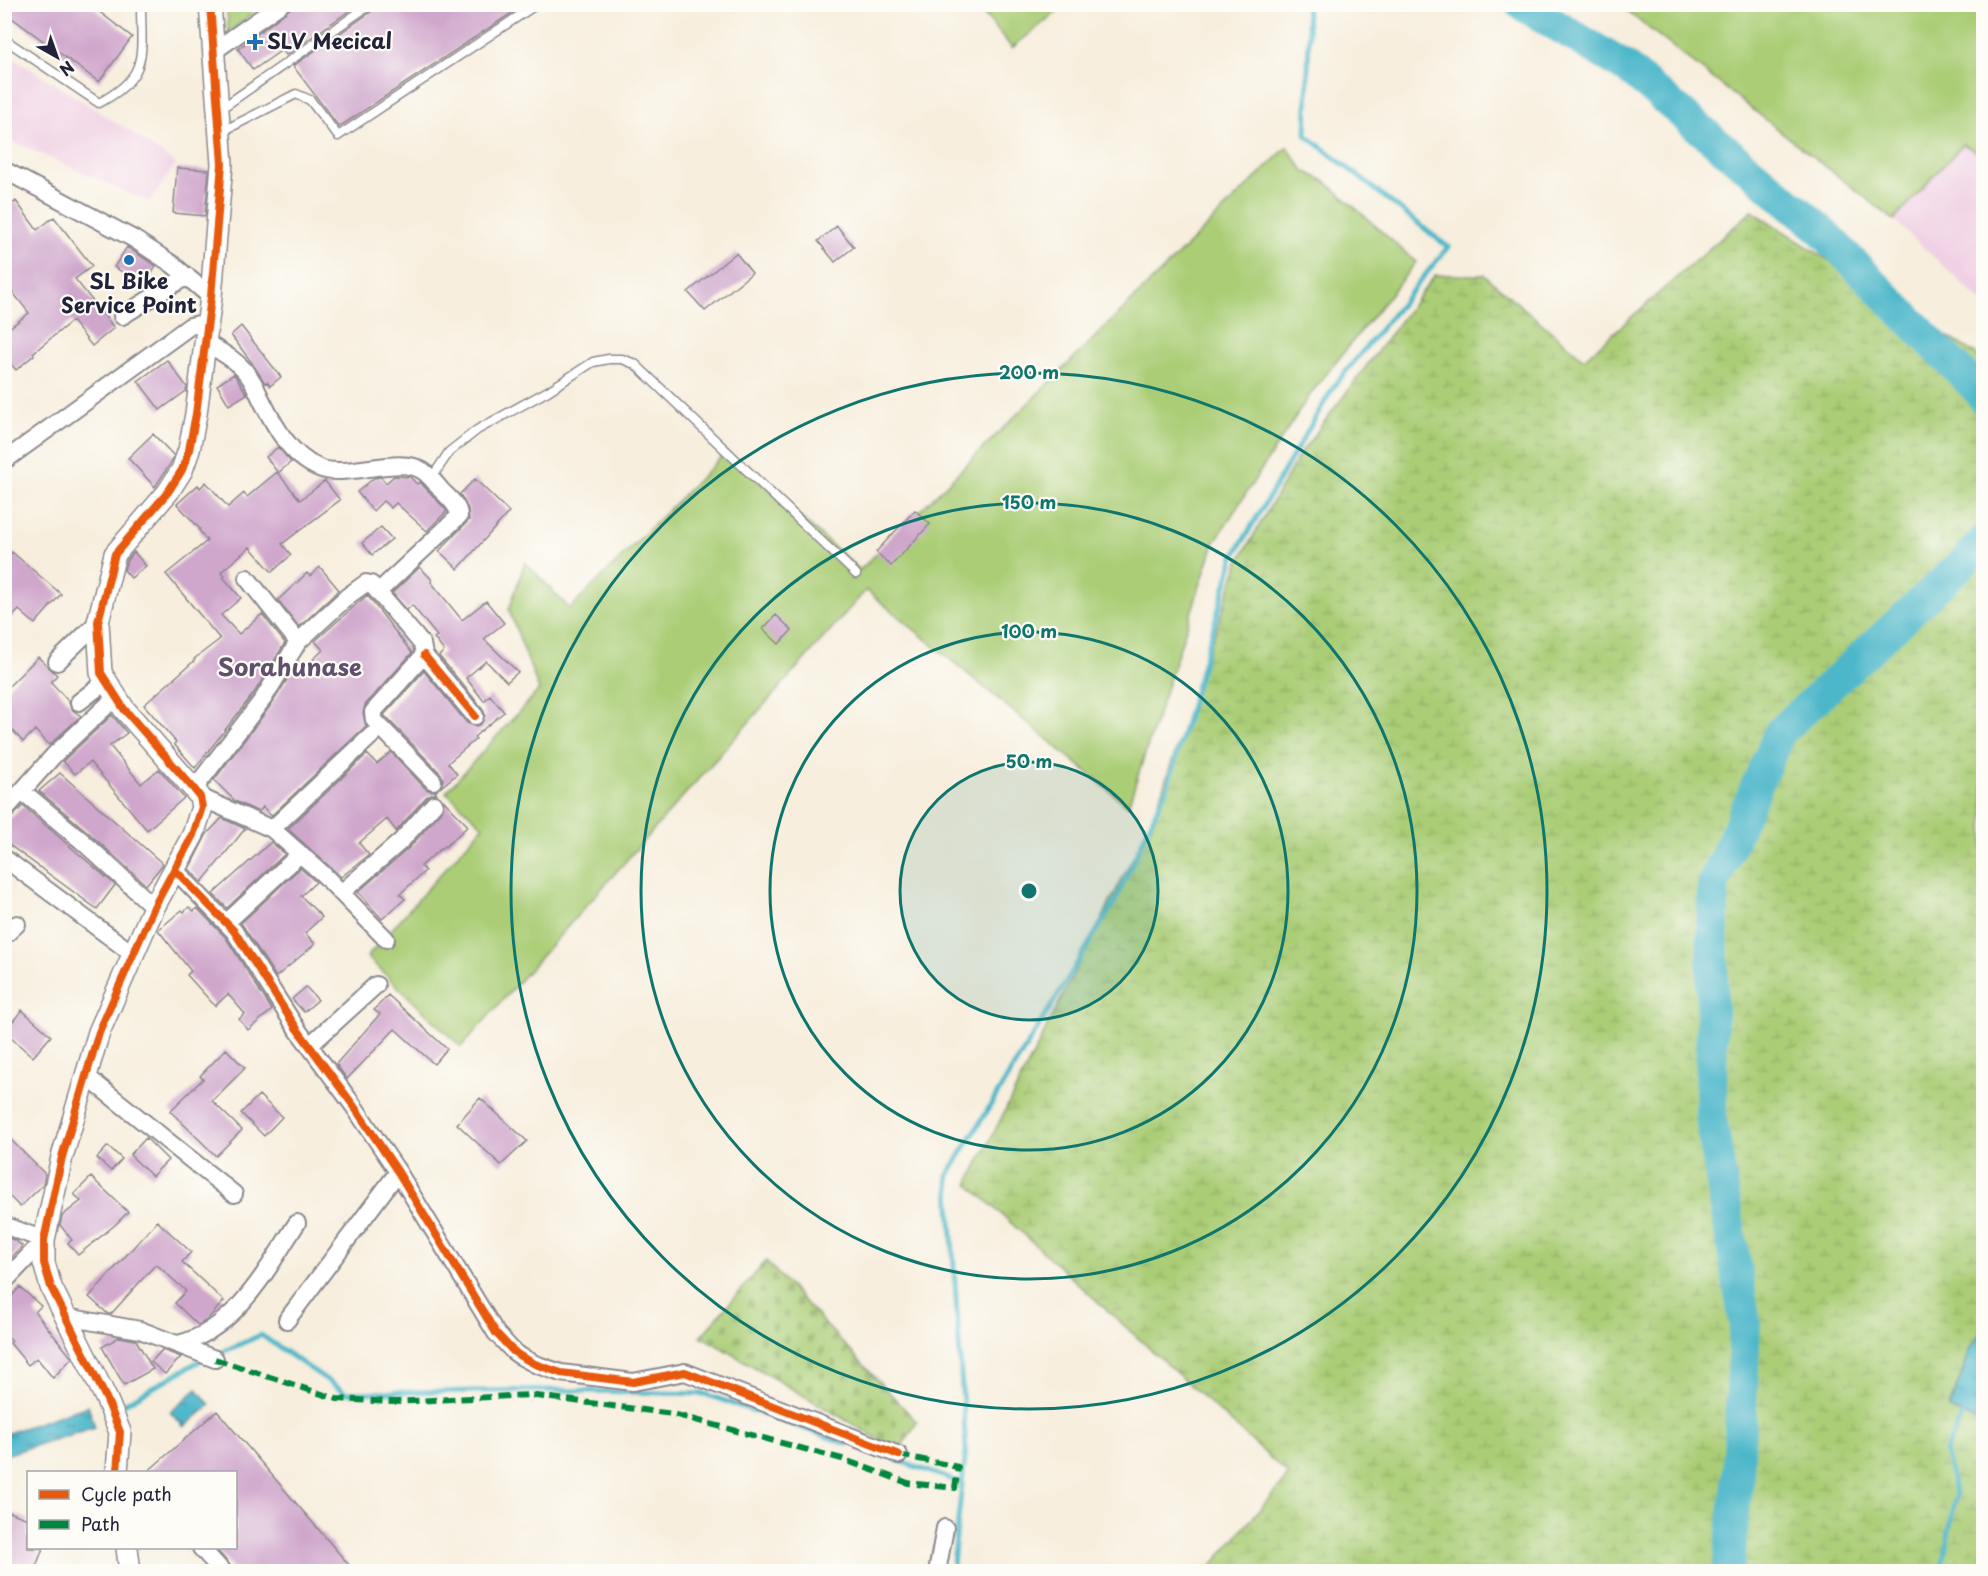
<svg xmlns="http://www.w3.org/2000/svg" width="1988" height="1576" font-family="'Playpen Sans',sans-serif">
<defs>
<pattern id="wetland-marsh" width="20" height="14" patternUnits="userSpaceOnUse" patternTransform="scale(1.5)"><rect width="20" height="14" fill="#aacd76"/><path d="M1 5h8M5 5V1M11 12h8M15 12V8" fill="none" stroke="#92b067"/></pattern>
<pattern id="cemetery-stones" width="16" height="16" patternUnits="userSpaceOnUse" patternTransform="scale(1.5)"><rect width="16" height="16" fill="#aacd76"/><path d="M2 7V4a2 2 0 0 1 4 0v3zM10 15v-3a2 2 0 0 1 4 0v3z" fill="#92b067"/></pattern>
<pattern id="water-ripples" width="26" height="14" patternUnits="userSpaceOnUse" patternTransform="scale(1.5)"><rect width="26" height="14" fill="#4db7ca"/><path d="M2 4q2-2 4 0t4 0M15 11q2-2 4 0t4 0" fill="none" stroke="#4094a5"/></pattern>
</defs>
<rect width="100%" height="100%" fill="#fdfcf7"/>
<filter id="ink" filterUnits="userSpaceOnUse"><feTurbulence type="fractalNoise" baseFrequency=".0167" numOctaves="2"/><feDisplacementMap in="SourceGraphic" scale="12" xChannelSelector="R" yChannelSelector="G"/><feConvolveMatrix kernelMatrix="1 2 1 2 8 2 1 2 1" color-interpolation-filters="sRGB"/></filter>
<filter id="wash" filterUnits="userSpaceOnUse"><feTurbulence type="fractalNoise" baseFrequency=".008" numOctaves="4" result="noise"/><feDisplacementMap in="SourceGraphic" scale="24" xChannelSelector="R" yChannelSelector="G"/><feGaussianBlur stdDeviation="1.35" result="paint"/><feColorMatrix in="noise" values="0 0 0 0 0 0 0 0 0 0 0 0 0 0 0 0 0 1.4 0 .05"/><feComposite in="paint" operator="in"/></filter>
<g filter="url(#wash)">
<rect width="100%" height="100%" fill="#f7eedd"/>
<!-- built -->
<path fill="#f0d0e4" d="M4,52L134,134L176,164L149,202L5,138Z
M1983,143V303L1894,220L1963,144L1977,153Z"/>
<!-- grass -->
<path fill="#aacd76" stroke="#667858" stroke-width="1.5" d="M227,4L262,5L228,33Z
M977,5H1065L1012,48Z
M1619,5H1983V143L1978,153L1963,144L1894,220Z
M1287,147L1304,171L1326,182L1416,262L1309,396L1214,543L1128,806L866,590L461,1047L367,957L483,826L446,792L539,690L509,610L525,562L570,609L726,452L860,570Z"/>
<!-- wetland -->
<path fill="url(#wetland-marsh)" stroke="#667858" stroke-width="1.5" d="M1752,211L1983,359L1984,1329L1972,1345L1949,1408L1983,1423V1571H1207L1289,1475L968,1184L1154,815L1239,561L1300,454L1435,275H1484L1584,359Z"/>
<!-- cemetery -->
<path fill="url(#cemetery-stones)" stroke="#667858" stroke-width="1.5" d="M766,1261L917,1422L899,1451L701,1336Z"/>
<!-- water -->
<path fill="url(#water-ripples)" stroke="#386c82" stroke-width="1.5" d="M1983,1329V1423L1949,1409L1972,1345Z
M197,1389L210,1405L184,1427L170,1412Z
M88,1406L95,1427L5,1455V1434Z"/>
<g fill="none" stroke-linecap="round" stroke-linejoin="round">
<!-- stream -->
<path stroke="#4db7ca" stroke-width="5" d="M215,1355L261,1335L346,1393L550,1390L705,1394L847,1444
M124,1404L203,1359
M896,1460L962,1483
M952,1572L966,1450L948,1175L1115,901L1168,785L1234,556L1334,386L1448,247L1306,135L1309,37L1306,4
M1941,1572L1956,1495L1945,1451L1966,1408"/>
<!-- river -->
<path stroke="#4db7ca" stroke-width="32" d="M1521,4L1627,68L1817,226L1981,393L1984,399
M1728,1572L1738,1474L1745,1323L1711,1118L1713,885L1780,732L1962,564L1984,540"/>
</g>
<g id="blocks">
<!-- building -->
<path fill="#cfa6cc" d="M4,4H89L132,37L99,82L4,12Z
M296,4H359L286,55L282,50L253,70L238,49Z
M377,4H525L339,127L293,66L375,9Z
M177,168L209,170L205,216L173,213Z
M16,201L37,230L54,217L92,266L75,279L114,328L92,346L72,321L33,353L34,355L16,370L4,356V332L29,313L4,281V210Z
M837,226L854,247L835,262L818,241Z
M127,247L156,266L145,286L114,267Z
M736,253L752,273L705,311L688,292Z
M241,326L281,377L270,386L267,382L265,383L252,363L231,335Z
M167,360L187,387L186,391L160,410L138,381Z
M234,374L247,394L229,405L217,385Z
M153,434L174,456L170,464L155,487L128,458Z
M278,447L291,462L278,473L266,457Z
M277,472L300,500L325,481L340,500L282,544L291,555L272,572L250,547L221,572L225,576L223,577L241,598L221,615L239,634L262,614L285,643L254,693L195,768L174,744L176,742L144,705L195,660L194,659L220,639L166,574L207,541L199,530L200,529L177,504L198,485L200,488L206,482L228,507L244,493L247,497Z
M394,476L410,477L417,484L420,482L447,511L427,531L396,503L391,508L383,501L373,511L357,492L374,478L381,477L386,483Z
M475,479L509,512L458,569L439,551L469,520L468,509L460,494Z
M915,510L930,524L891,566L876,552Z
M381,527L392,539L372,555L362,543Z
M12,552L61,594L35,624L19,610L4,625V561Z
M134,552L146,566L131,578L124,570L127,560Z
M320,567L339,590L299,627L278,600L307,573L310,576Z
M420,567L432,580L431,582L462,620L486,601L504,623L484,639L518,672L507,682L486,661L466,678L484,701L490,695L504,712L474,737L476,739L448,763L457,774L441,787L443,779L441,774L384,715L424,671L467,723L476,726L481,724L485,715L483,709L439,656L444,651L434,638L437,636L412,605L407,610L392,593Z
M367,595L412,653L365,705L363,713L366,726L271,816L263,807L259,812L235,801L214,780L271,705L298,662L304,668L323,650L315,641Z
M776,615L792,630L779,644L763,629Z
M38,657L57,675L51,682L69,702L71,709L81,716L49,745L35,730L23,742L4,720V691Z
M112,715L127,733L110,746L141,784L159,769L184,798L147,830L90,762L75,774L63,761Z
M391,752L426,789L431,791L438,790L435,792L437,794H431L426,797L396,831L387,819L359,843L369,855L341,877L288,829L367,754L377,764Z
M60,773L163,864L146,885L88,832L39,791Z
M444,801L468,826L445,847L444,846L421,866L425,871L400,894L405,899L382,919L358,892L410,847L442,811Z
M23,806L115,885L97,909L4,841V821L11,818Z
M222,818L245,829L202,882L189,869L207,834Z
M271,842L285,854L227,908L213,894Z
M300,868L316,882L301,896L322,917L305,933L315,944L276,977L241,923Z
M189,907L194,911L197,908L226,938L272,1010L248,1030L239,1019L245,1014L228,994L215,1006L187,975L191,971L158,930L182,910L184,912Z
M306,987L318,1000L304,1012L292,999Z
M388,995L447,1049L434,1064L395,1029L347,1079L336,1064L380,1014L374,1010Z
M22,1010L51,1036L33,1057L4,1032Z
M226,1049L245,1068L212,1101L242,1130L216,1156L170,1111L203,1079L200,1076Z
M259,1095L282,1117L264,1136L241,1113Z
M480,1098L527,1141L501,1165L457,1124Z
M4,1133L45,1174L43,1185L20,1207L4,1191Z
M146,1138L168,1160L152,1176L130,1155Z
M108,1146L122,1159L111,1171L97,1158Z
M91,1177L128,1212L115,1225L78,1255L68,1243L72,1240L60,1225L62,1216L81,1201L74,1194Z
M157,1221L191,1252L182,1262L224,1301L207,1320L198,1325L175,1303L186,1291L156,1264L111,1314H108L89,1297Z
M4,1236L16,1241L22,1246L4,1266Z
M20,1287L41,1306L35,1312L72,1358L53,1378L37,1358L28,1365L10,1343L12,1341L4,1335V1304Z
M119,1337L136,1340L153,1369L124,1385L102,1347Z
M162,1350L181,1357L165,1374L151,1362Z
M217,1411L355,1572H236L215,1548H236V1473H146Z
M4,1510L28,1519V1548H43L34,1572H4Z"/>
</g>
</g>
<g filter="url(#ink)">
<use href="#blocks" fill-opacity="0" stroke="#8c888c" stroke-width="1.5"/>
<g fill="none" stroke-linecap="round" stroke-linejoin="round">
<!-- service casing -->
<g stroke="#8c888c" stroke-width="11">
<path id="service" d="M4,39L99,103C150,76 141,55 141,4
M219,110L371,4
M221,132L296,94L310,100L338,136L537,4
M431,479L449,452L477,430L548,391L593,362L609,359H622L635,364L856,574"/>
</g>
<!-- minor casing -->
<g stroke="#8c888c" stroke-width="20">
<path id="minor" d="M214,51L281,4
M4,170L134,239L172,264L211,297
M122,316L187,276
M205,342C221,352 237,360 248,375C254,382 257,391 261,399C274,425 290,456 319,468C346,479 400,455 423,471C430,476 436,484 442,491C449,498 459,506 459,516L378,592
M4,461L190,326L208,322
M247,578L298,642
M424,655L475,716
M57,662L98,622
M79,702L106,681
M194,789L263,699L298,642L348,596L366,583L371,584L378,592L422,644L424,655L373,712L374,720L433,781
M22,791L81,840L154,907
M200,797L272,829L323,874L386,939
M4,811L55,754L116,697
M272,829L372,735
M4,858L133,954
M175,870L234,931L297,1029L353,1105L398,1172L496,1333L513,1351L520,1356L535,1364L561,1373L633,1382L685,1372L899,1455
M341,893L401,841L434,804
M226,923L300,854
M4,936L17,924
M310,1045L376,985
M86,1076L234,1194
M4,1225L44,1240L4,1282
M66,1317L140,1330L215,1359
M287,1320L398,1172
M178,1344C236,1330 267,1269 297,1223
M201,1548L223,1572
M937,1572L945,1528"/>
</g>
<!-- tertiary casing -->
<g stroke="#8c888c" stroke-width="24">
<path id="tertiary" d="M117,1472L120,1432L107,1400L51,1287L44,1263V1240L62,1157L99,1032L154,907L193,835L202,807L200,797L194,789L124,709L101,673L98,622L115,554L168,492L182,470L189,450L196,414L211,297L222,164L210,4
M127,1548L130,1572"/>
</g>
<!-- service -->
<use href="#service" stroke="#fff" stroke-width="8"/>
<!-- minor -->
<use href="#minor" stroke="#fff" stroke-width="16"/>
<!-- tertiary -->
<use href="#tertiary" stroke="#fff" stroke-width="21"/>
<!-- quiet -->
<path stroke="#00873e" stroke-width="6" stroke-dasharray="12 6" stroke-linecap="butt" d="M215,1359L337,1399L394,1402L529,1395L673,1414L842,1459L908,1483L955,1488L958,1467L899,1455"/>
<!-- cycleway casing -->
<g stroke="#fdfcf7" stroke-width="11">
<path id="cycleway" d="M424,655L475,716
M175,870L234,931L297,1029L353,1105L398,1172L496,1333L513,1351L520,1356L535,1364L561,1373L633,1382L685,1372L899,1455
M117,1472L120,1432L107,1400L51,1287L44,1263V1240L62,1157L99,1032L154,907L193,835L202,807L200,797L194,789L124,709L101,673L98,622L115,554L168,492L182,470L189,450L196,414L211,297L222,164L210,4"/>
</g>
<!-- cycleway -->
<use href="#cycleway" stroke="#e8590c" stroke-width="8"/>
</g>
</g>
<!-- distance rings -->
<circle cx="1029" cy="891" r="129" fill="#0f766e" fill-opacity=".12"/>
<g fill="none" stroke="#0f766e" stroke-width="3">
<circle cx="1029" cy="891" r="129"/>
<circle cx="1029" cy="891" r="259"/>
<circle cx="1029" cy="891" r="388"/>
<circle cx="1029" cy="891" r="518"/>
</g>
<!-- markers -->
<g fill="#1f6fb2" stroke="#fdfcf7" stroke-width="2">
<path d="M252 33h6v6h6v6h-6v6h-6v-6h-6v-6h6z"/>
<circle cx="129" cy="260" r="6"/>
</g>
<g text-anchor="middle" stroke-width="4.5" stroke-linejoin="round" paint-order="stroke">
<!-- poi labels -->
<g font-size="21" font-weight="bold" fill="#22223b" stroke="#fdfcf7" text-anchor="start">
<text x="267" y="49">SLV Mecical</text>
<text x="129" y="289" text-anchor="middle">SL Bike<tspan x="129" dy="24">Service Point</tspan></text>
</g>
<!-- quarter labels -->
<g font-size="24" font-weight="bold" fill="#5f506e" stroke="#fdfcf7">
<text x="290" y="676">Sorahunase</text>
</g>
</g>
<circle cx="1029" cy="891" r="9" fill="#0f766e" stroke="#fdfcf7" stroke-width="3"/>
<g font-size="18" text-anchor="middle" font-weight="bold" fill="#0f766e" stroke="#fdfcf7" stroke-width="4.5" stroke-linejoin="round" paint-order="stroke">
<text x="1029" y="379">200 m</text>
<text x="1029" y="509">150 m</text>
<text x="1029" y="638">100 m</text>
<text x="1029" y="768">50 m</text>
</g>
<!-- margin -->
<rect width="1988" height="1576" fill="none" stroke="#fdfcf7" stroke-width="24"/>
<!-- legend -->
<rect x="27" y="1471" width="210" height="78" fill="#fdfcf7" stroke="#a5a5ac" stroke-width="1.5"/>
<rect x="39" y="1490" width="30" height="9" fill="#e8590c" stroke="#a5a5ac" stroke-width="1.5"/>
<text x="81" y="1501" font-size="18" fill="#22223b">Cycle path</text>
<rect x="39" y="1520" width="30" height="9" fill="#00873e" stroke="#a5a5ac" stroke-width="1.5"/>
<text x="81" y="1531" font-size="18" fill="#22223b">Path</text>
<!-- north arrow -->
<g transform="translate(57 57) rotate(140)" stroke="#fdfcf7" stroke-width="4.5" paint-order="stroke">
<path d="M0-4.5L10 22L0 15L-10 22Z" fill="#22223b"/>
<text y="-9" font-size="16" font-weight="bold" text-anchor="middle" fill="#22223b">N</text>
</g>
</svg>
